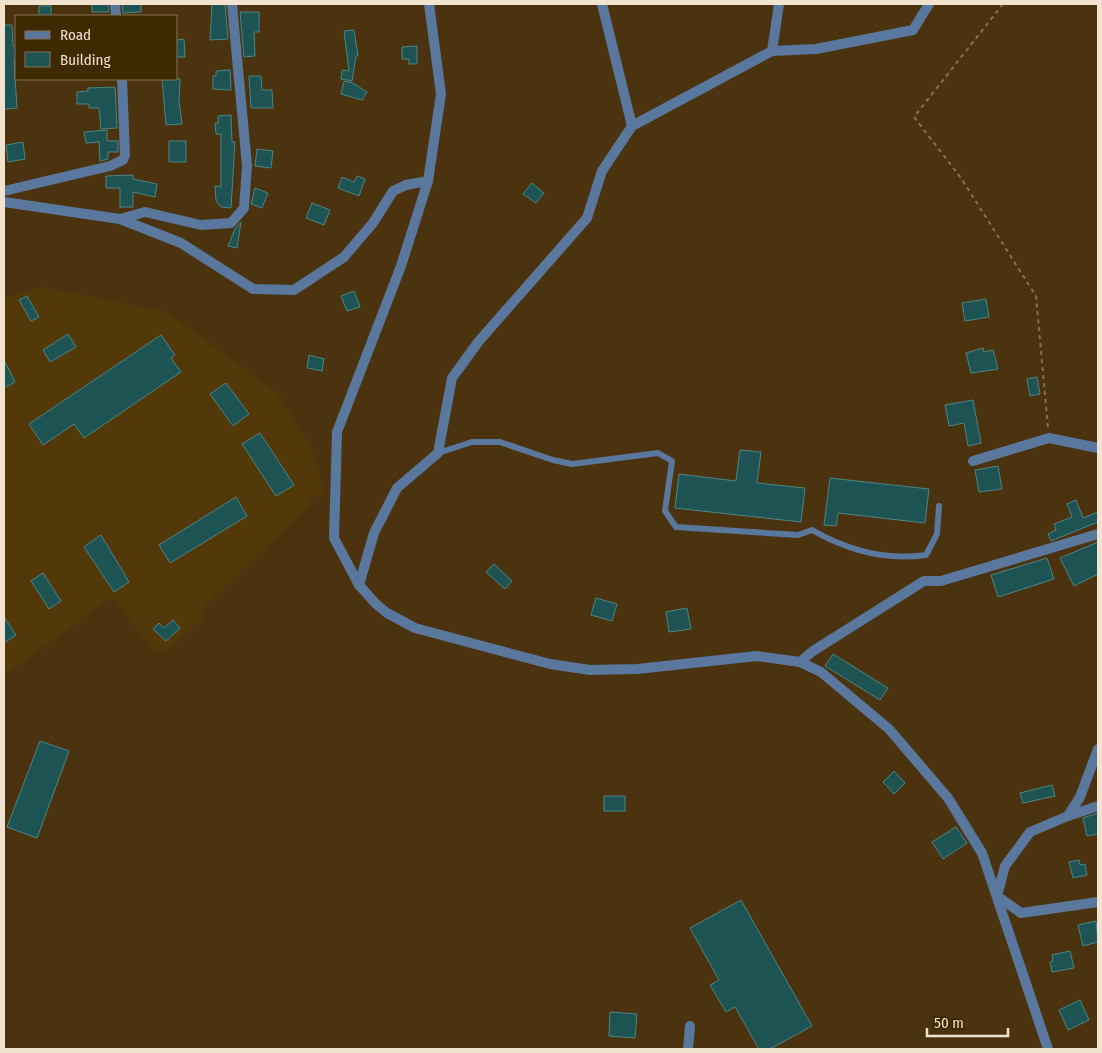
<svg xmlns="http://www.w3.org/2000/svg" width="1102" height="1053" font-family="'Fira Sans Condensed',sans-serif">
<rect width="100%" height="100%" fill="#4a330e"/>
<!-- built -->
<path fill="#533809" d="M41,287L167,312L278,394L312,448L324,492L308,500L310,508L305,510L202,609L207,615L168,649L154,651L112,597L4,676V299Z"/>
<!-- building -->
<path fill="#1e5354" stroke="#4c8686" d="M92,4H108L109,12H92Z
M122,4H141V12L123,13Z
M212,4H225L228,39L210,40Z
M39,6H51V16H39Z
M240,12H259V32H254L255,56L244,57Z
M4,25H12L13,46H16V60H14L17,108L4,109Z
M354,30L358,56H356L352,81L341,79L342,70L349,71L344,31Z
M184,39L185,57H176V40Z
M417,46V64H409V59H402V47Z
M230,70L231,90L213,89V76H216V71Z
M249,76H261L262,90H272L273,108H251Z
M162,79H180L179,101L182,124L166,125Z
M344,81L353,83L367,92L362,100L341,94Z
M115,87L117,128L101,129L99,108H89V104H77V92L88,91V88Z
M231,115L232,142H235L231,208L221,207L216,201L215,186L221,187V134H216L215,123H218V116Z
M107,130V141H118V152H108V159L100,161L99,142L86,143L84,132Z
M169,141H186V162H169Z
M23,142L25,159L8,162L6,145Z
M257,149L273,151L271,168L255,166Z
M133,175V179L157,184L155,197L133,192V207H120V188H106V176Z
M357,176L365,179L359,196L338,188L342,177L354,182Z
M532,183L544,193L536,203L523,194Z
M255,188L268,193L262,208L251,204Z
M312,203L330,210L324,225L306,218Z
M241,222L237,248L228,246L235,229Z
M354,291L360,307L347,311L341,296Z
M27,296L39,317L31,321L19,300Z
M986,299L989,317L965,321L962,303Z
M68,334L76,347L50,362L43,350Z
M161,335L175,355L171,358L181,372L84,438L74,424L43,445L29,424Z
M983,348L984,352L993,350L998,369L971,373L966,353Z
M309,355L324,359L322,371L307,368Z
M4,360L15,382L4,388Z
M1037,377L1040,394L1030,396L1027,379Z
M226,383L249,414L233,426L210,394Z
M973,400L981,443L968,446L964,423L949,426L945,405Z
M260,433L294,485L276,496L242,444Z
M740,450L761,452L757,483L805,488L801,522L675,508L679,474L736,481Z
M998,466L1002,489L979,492L975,470Z
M830,478L929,489L925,523L838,513L836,526L824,525Z
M236,497L247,516L170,563L159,545Z
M1076,500L1083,518L1098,512V522L1051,541L1048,534L1056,530L1054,524L1072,517L1067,504Z
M101,535L129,582L114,592L84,547Z
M1098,542V574L1074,586L1060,558Z
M1047,558L1054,579L998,597L991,575Z
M494,564L512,581L505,589L486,572Z
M43,573L61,601L49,609L31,581Z
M596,598L617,604L612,621L591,615Z
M687,608L691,629L669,632L666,612Z
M4,617L16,635L4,643Z
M173,620L180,628L166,641L153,629L159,623L164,628Z
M833,654L888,688L880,700L825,666Z
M40,741L69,751L37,838L7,827Z
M894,771L905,783L894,794L883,782Z
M1052,785L1055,796L1023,803L1020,793Z
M604,796H625V811H604Z
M1098,813V834L1087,836L1083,818Z
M956,827L967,843L943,859L932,842Z
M1079,860L1080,865L1085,864L1087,875L1073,878L1069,862Z
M741,900L812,1026L770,1049H759L735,1007L726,1012L710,985L719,980L690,928Z
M1096,921L1098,942L1083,946L1078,925Z
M1070,951L1074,968L1052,972L1050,962L1053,961L1052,955Z
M1080,1000L1089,1020L1068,1030L1059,1010Z
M610,1012L637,1014L635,1038L609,1036Z"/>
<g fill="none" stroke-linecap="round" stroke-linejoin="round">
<!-- path -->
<path stroke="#877355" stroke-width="2" stroke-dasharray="4 4" stroke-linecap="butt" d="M1003,4L914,117L961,178L1036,296L1048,428"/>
<!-- service -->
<path stroke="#5a779d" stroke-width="6" d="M438,453L472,442H500L553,460L572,464L658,453L672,461L665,511L676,527L798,535L812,530C847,550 885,561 926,555L937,534L939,506"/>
<!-- minor -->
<path stroke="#5a779d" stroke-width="10" d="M115,4L116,16
M602,4L632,126
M772,51L779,4
M4,191L110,166L123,160L125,155L122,79
M4,202L120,219L181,243L253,289L294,290L344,257L373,223L393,191L406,185L428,181
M120,219L145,212L201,225L231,223L244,208L247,166L232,4
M973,461L1049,438L1098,448
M359,585L374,533L397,488L438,453L452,378L479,341L587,218L602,171L632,126L772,51L816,49L913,30L929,4
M800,662L813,651L924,581H941L1098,534
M1098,749L1080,797L1068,816L1030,832L1005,866L997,896L1021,913L1098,902
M1068,816L1098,806
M688,1049L690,1026"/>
<!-- tertiary -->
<path stroke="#5a779d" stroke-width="10" d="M429,4L441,94L428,181L401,266L337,432L334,538L359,585L376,604L387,613L415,628L550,664L590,670L637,669L757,656L800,662L821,672L889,729L948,798L982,853L1048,1049"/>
</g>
<!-- border -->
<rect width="1102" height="1053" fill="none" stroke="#f1e3cf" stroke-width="10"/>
<!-- legend -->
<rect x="15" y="15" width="162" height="65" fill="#3f2903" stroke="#867355"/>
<rect x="25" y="31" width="25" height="8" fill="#5a779d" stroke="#867355"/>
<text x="60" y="40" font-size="15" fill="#f1e3cf">Road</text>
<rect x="25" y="52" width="25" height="15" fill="#1e5354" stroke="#867355"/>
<text x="60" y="65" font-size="15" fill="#f1e3cf">Building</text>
<!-- scale -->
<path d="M927 1028v8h81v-8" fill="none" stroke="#f1e3cf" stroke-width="2.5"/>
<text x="934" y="1028" font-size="15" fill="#f1e3cf" stroke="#3f2903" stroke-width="4" paint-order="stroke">50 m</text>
</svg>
